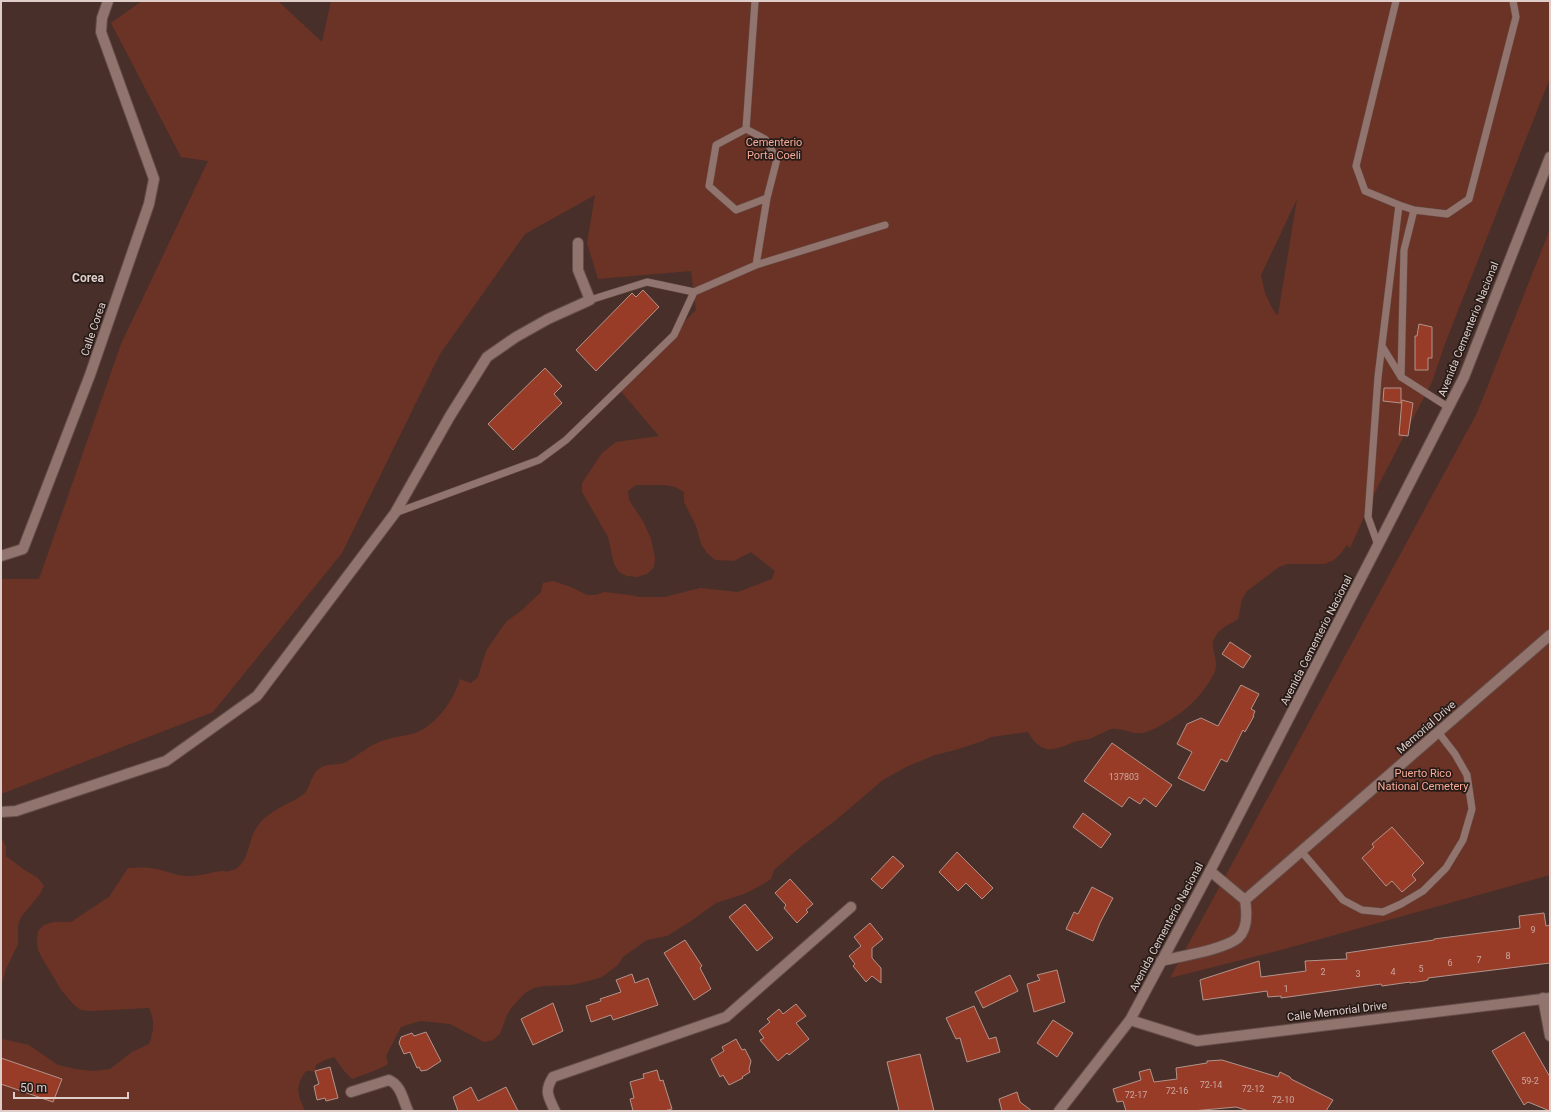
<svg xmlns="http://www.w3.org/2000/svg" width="1551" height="1112" font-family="Roboto,sans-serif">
<rect width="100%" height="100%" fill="#492f29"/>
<!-- green -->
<path fill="#6b3326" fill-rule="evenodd" d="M142,1H278L322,42L331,1H1550V78L1446,341L1432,382L1378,486L1350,548L1347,545L1341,553L1334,560L1324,564H1287L1279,567L1247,591L1242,599L1238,619C1231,624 1219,628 1215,637C1209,647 1217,656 1216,667C1215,675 1203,692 1197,698C1187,710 1157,731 1141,733C1131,734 1121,727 1111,729C1105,731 1100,734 1094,737C1088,740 1080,740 1074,742C1053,751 1041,755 1028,732L991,737L983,741L955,750L935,755L908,766L883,780L836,820L803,845L774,870L771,879L762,885L744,894L716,903L691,921L667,936L647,940L623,957L618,965L602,977L592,980L572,985L544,986L534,988L525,993L512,1007L507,1015L500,1034L493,1040L484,1042L450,1024L420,1021L401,1027L386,1056L388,1064C377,1071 364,1074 352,1079L345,1072L334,1057L325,1060L316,1065L315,1071H306C294,1087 298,1095 305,1111H1V1037L2,1039L29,1045L58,1065L76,1069L93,1071L110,1069L132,1052L149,1044C154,1032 155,1020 149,1008L91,1011L81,1010L74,1005L62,991L42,958L38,950L37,941L38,931L44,925L53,922H71L109,897L128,868C135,868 143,867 150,868C162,869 173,875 185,876C198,877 208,873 221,871C224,871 227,872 230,871C248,867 248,844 254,832C258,825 263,818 270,814C280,806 294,802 304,794C310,788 311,774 320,768C328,763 337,766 346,762C359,755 370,744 385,740C396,736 409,736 420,731C439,721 454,699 460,679L471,683L478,677L486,651L501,629L507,621L522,610L541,592L543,583L553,581L571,587L587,595H596L604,592L630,595L639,597H665L700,588L738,592L772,579L775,571L751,552L734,561L715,560L707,553L701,544L696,526L684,502V492L675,487L665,485H636L628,491L629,500L644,523L651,539L655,558L654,567L647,574L637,577L627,576L619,572L614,564L608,537L582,492V483L602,453L616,442L659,436L618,388L696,310L691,271L598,279L587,243L595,195L525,234L440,354L342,553L213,712L1,794V579H39L121,344L208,161L181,157L111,23ZM1297,199L1278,315H1277L1272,308L1265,293L1261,275Z
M1550,229V875L1281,950L1170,978L1477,413Z
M1,837L6,847V856L23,869L38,878L44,886L40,894L21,917L18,925V944L6,969L1,987Z"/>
<!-- building -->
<path fill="#983b27" stroke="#b2948c" d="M643,290L659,307L596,371L576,350L632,293L636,297Z
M1419,324L1432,327V358H1428V370H1415V336H1417Z
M545,368L562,386L554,394L562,403L513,450L488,424Z
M1384,388H1401V403L1383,401Z
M1402,400L1413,403L1408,436L1399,435Z
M1230,642L1251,656L1243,668L1222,654Z
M1241,685L1259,694L1251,709L1255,711L1253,716H1254L1245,732L1243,730L1227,762L1221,759L1204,791L1178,778L1192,752L1177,744L1187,724L1201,718L1218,726Z
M1112,743L1172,785L1156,807L1144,798L1140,804L1129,797L1122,807L1084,781Z
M1083,813L1111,834L1101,848L1073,827Z
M1392,827L1424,863L1412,875L1416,880L1402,892L1392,881L1386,886L1362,858L1374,847L1372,844Z
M957,852L993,888L982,899L966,883L958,891L939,872Z
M893,856L904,866L882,889L871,879Z
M790,879L813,904L806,910L808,912L797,923L784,908L786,905L775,893Z
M1092,887L1113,898L1100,923L1093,941L1066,929L1074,912L1078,914Z
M745,904L773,938L757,951L729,917Z
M1544,913L1546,926L1550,925V963L1428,978V980L1424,981L1410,983V982L1382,986L1381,984L1281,998V996L1268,997L1267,991L1203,1000L1200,980L1259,961L1261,977L1306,971L1305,961L1347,959L1346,953L1434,940V939L1520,928L1519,916Z
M870,923L883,939L872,948V958L881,968V983L872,976L866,982L853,966L855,964L849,956L861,946L854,937Z
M685,940L702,966L700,968L711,989L694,1000L664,953Z
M1057,970L1065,1002L1034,1012L1027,984L1040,980L1037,975Z
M632,974L635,983L648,978L658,1005L613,1020L611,1015L591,1022L586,1006L601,1001L600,999L621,992L616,980Z
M1010,975L1018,991L983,1008L975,992Z
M553,1003L563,1031L533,1045L521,1019Z
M796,1004L806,1016L796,1023L809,1039L789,1055L787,1053L778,1061L760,1040L764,1038L759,1031L770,1022L767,1019L779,1009L783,1014Z
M974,1006L989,1039L996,1037L1000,1052L967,1062L960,1038L956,1039L946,1018Z
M1053,1020L1073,1033L1057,1057L1037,1043Z
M426,1032L441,1061L427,1070L421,1071L419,1067L417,1068L410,1052L404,1054L399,1043L401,1037L412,1033L414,1036Z
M1524,1032L1550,1077V1111L1528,1102L1524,1105L1492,1051Z
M736,1039L742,1050L745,1049L751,1061L749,1069L750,1072L742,1077L743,1078L729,1085L723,1075L720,1077L711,1059L724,1051L722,1047Z
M920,1054L934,1111H899L887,1062Z
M1,1058L62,1079L53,1102L1,1084Z
M1222,1060L1278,1077L1280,1072L1290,1077L1291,1079L1333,1100L1326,1111H1249L1236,1107L1192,1111H1126L1123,1101L1117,1102L1113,1089L1141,1080L1139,1072L1150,1069L1154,1082L1177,1079L1176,1068L1207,1063V1061Z
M330,1067L338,1098L326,1101L325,1098L317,1100L314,1086L319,1084L315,1071Z
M657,1070L660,1081L663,1080L672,1109L664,1111H633L630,1099L634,1098L630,1082L644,1078L643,1074Z
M471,1087L478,1101L506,1087L518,1111H458L453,1097Z
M1017,1092L1020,1102L1032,1111H1002L999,1099Z"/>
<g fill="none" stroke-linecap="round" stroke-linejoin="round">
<!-- lane casing -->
<g stroke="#634e49" stroke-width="8">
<path id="lane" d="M1396,1L1356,166L1365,191L1399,205L1414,210L1447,214L1469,199L1516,17L1513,1
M746,129L765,139L777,159L767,198L736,210L709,186L716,145Z
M746,129L755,1
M756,265L767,198
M590,300L647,282L694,292
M1382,346L1401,377L1448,407
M1401,377L1404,250L1414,210
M395,513L539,460L566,440L674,335L694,292L756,265L885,225
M1378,545L1368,517L1378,377L1399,205
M1301,851L1343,900L1362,910L1383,912L1401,904L1423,891L1446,868L1463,840L1472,809L1467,775L1455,754L1438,732"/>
</g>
<!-- street casing -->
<g stroke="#634e49" stroke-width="12">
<path id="street" d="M1,556L23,549L90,375L149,204L154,179L101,32L102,18L108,1
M1,812L16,811L166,761L257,696L395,513L450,416L487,357L516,337L548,319L590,300L578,270V243
M1210,871L1245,900
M1161,961C1181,956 1223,950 1238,938C1248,929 1247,912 1245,900L1550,635
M1543,998L1550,1036
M1130,1020L1197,1041L1550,998
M351,1092L389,1080C401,1085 403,1100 408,1111
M555,1111C548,1096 544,1091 553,1077L726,1017L851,907"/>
</g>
<!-- secondary casing -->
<g stroke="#634e49" stroke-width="12">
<path id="secondary" d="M1059,1111L1130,1020L1210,871L1378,545L1464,377L1550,157"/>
</g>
<!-- lane -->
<use href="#lane" stroke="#91746d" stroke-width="7"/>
<!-- street -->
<use href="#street" stroke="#91746d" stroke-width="10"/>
<!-- secondary -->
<use href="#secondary" stroke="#91746d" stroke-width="10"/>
</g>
<g text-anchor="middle" stroke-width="3.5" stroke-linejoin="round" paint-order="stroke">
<!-- number labels -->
<g font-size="9" fill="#cca8a0">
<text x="1124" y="780">137803</text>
<text x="1533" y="933">9</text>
<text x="1508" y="959">8</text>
<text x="1479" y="963">7</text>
<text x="1450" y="966">6</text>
<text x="1421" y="972">5</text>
<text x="1323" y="975">2</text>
<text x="1393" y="975">4</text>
<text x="1358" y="977">3</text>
<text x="1286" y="992">1</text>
<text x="1530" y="1084">59-2</text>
<text x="1211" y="1088">72-14</text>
<text x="1253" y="1092">72-12</text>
<text x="1177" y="1094">72-16</text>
<text x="1136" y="1098">72-17</text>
<text x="1283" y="1103">72-10</text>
</g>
<!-- park labels -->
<g font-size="11" fill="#f7a997" stroke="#271b18">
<text x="774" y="146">Cementerio<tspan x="774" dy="13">Porta Coeli</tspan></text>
<text x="1423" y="777">Puerto Rico<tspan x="1423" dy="13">National Cemetery</tspan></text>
</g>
<!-- street labels -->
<g font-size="11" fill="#decdc9" stroke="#271b18">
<text transform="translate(93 329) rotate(-71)" y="4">Calle Corea</text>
<text transform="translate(1468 329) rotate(-68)" y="4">Avenida Cementerio Nacional</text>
<text transform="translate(1316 640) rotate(-63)" y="4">Avenida Cementerio Nacional</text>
<text transform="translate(1426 727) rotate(-41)" y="4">Memorial Drive</text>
<text transform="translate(1166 927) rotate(-62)" y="4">Avenida Cementerio Nacional</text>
<text transform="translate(1337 1011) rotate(-7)" y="4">Calle Memorial Drive</text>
</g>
<!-- neighbourhood labels -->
<g font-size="12" font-weight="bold" fill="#decdc9" stroke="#271b18">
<text x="88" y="282">Corea</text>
</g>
</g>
<!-- border -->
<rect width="1551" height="1112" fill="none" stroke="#decdc9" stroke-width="4"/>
<!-- scale -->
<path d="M14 1092v6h114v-6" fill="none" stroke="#decdc9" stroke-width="2"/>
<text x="20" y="1092" font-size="12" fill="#decdc9" stroke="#271b18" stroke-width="3" paint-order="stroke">50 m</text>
</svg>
